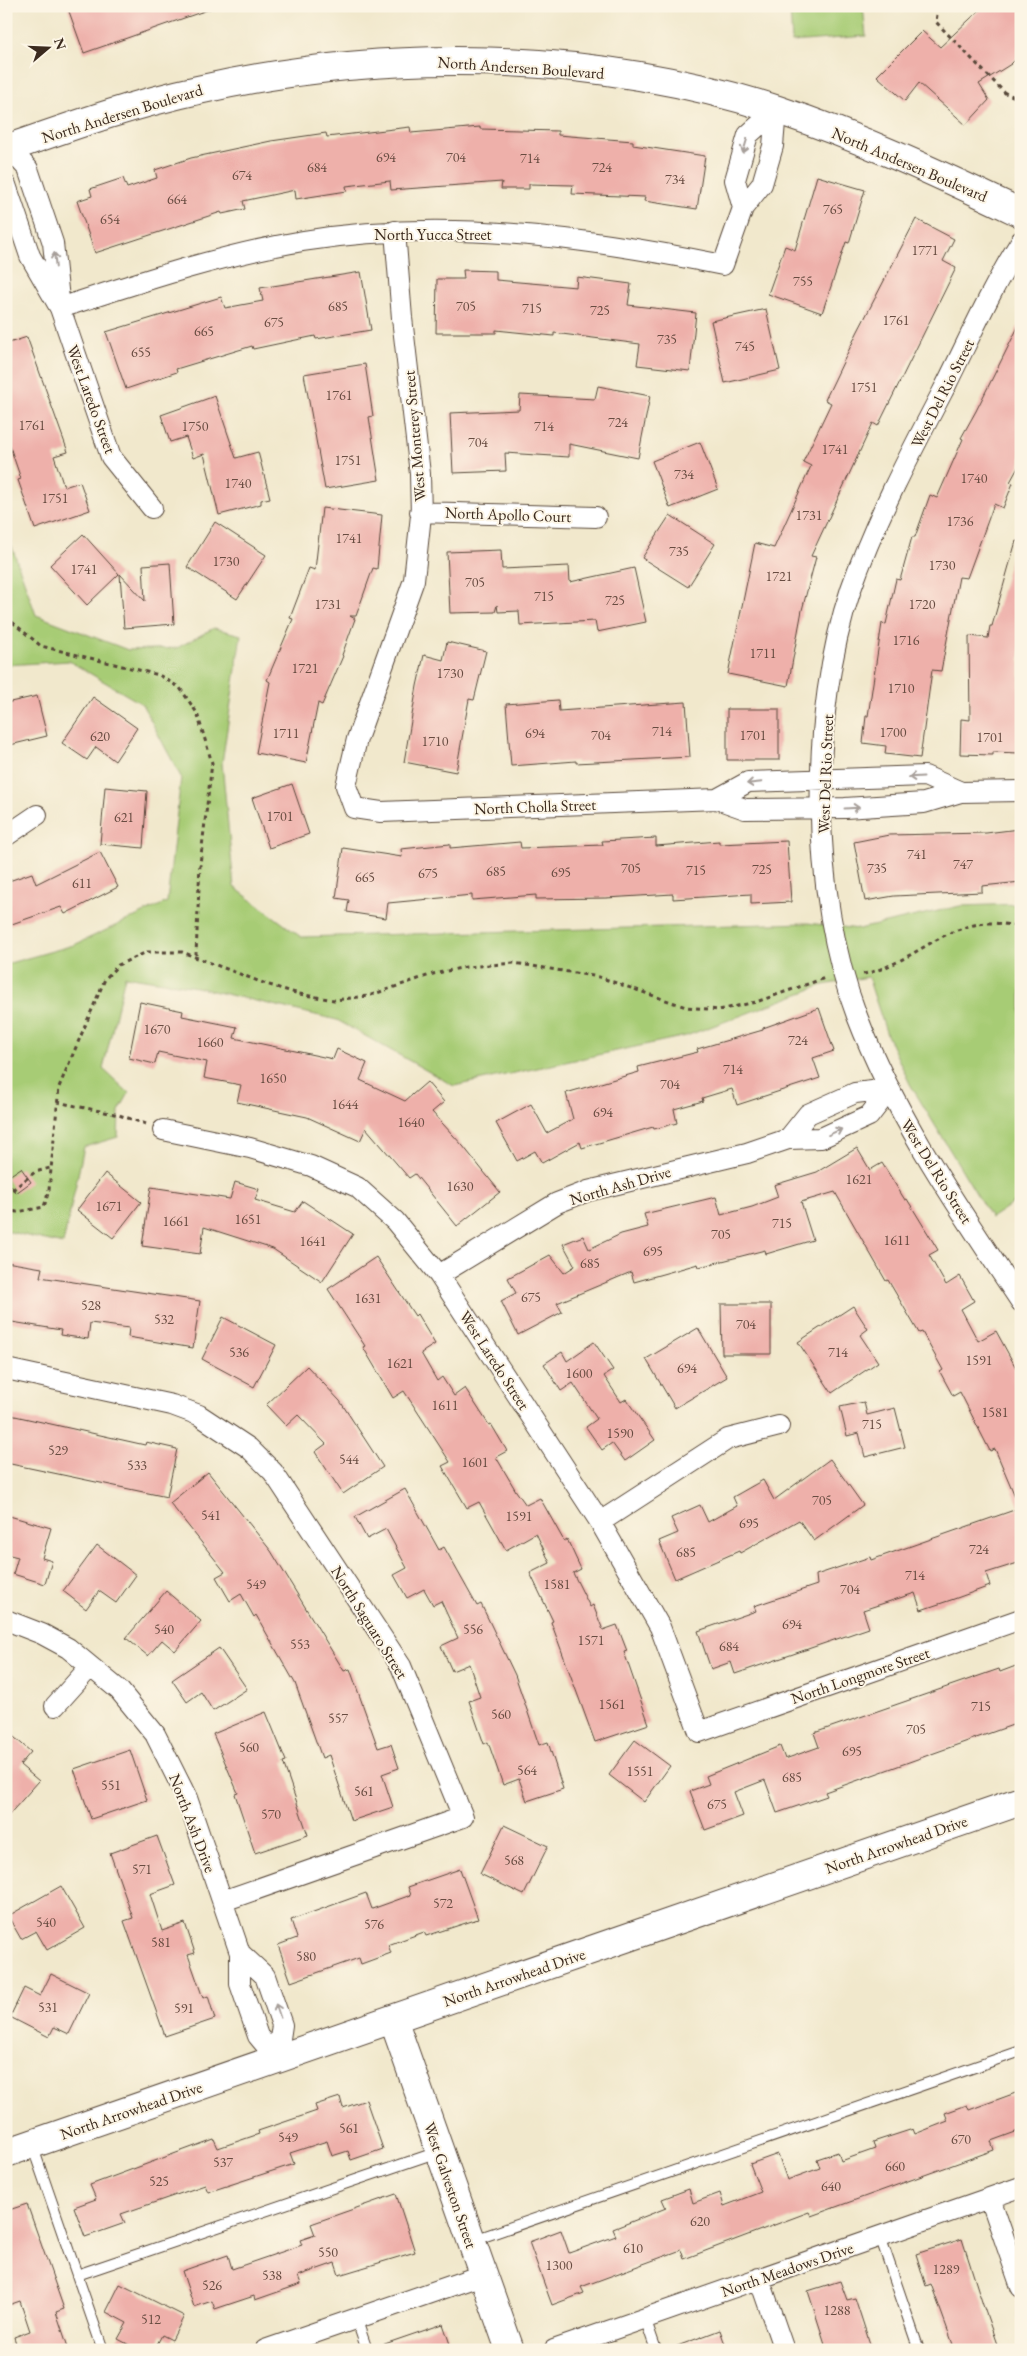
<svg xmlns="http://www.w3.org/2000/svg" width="1027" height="2356" font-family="'EB Garamond',serif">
<rect width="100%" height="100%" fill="#fcf5e5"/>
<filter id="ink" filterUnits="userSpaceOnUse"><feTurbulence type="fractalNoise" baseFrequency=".02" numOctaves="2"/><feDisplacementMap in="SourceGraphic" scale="10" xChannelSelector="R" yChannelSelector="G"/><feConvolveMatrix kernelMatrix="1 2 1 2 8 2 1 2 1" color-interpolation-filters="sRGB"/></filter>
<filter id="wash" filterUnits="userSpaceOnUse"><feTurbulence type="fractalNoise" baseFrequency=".0096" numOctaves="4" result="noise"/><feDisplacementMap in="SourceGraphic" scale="20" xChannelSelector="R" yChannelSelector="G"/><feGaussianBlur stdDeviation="1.12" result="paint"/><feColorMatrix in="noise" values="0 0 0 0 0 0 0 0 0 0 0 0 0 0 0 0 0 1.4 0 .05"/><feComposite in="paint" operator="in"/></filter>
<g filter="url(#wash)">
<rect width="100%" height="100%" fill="#f1e8cc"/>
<!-- green -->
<path fill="#a7cc75" stroke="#717b4a" d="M817,6H863L866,36L792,42L790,8Z
M6,530L36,615L128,650L177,648L214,628L241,635L222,763L234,887L301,937L807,923L859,929L960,906L1021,904V1198L991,1218L910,1084L887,1035L868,977L823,985L686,1036L454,1086L337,1020L196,987L125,976L103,1069L129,1093L119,1111L118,1137L84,1147L63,1244L6,1231V964L74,945L167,902L181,777L142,704L69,661L6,665Z"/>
<g id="blocks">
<!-- building -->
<path fill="#eeb0aa" d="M67,6H210V9L84,53Z
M984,6H1021V54L1011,64L979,84L989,100L966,125L919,83L905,101L877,76L922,31L940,47Z
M410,127L411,133L480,127V129L558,131V135L633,141V145L705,156L697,209L644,201L645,197L572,194L573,185L529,184V189H501L502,182L391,190L390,181L346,186L347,191L296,199L295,190L243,201L245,209L222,214L221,212L95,253L77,201L92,196L90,189L123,178L127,188L157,178L155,170L191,158L271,141L326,133L327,137Z
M817,176L865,190L849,243L846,242L822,313L768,294L785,246L795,250Z
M916,219L954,239L943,261L956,268L878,426L873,423L811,556L816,557L802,610L788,686L728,674L755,543L774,548L811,466L803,462L831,403L825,400L857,333Z
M463,270L496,271V280L576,287L577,277L631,284L628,305L696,313L690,371L637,365L640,344L554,333V336L496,330V333H436L437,279H464Z
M361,272L371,330L316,339L315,336L253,349L252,346L176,369L177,372L126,389L106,332L221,297L225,308L263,301L260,288Z
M766,309L780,370L725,383L711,321Z
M1021,321V462L1010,482L1013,483L1003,508L994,504L967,578L959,577L941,671L932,670L920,758L885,754L886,746L863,743L866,716H868L882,623L886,624L896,579L900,580L912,537H915L930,495L937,498L963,439L961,438L976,411Z
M27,337L68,452L54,456L64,487L80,482L90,510L35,529L18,480L21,479L6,435V344Z
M365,364L373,416L369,417L379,480L325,489L304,374Z
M598,386L650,396L638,458L569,444V457L505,453L506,471L453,473L450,413L519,410L520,395L595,399Z
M215,396L236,458L258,452L270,498L261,500V504L219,515L204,454L193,458L186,437L170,442L161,415Z
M700,442L718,489L670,508L652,461Z
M322,508L382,515L377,569L373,568L356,616H350L355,619L342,655L343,656L322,705L318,703L306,763L256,753L270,682L267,680L293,619L290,618L309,568L315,570Z
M670,515L715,544L688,587L642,558Z
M215,522L266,555L237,599L187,567Z
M83,534L119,574L87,605L50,565Z
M1016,541L1021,542L1019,753L993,752V755L960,754L961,719L970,720L969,636L988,638L990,626H992Z
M501,550L502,569L569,566L570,582L634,568L646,622L597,632L595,621L520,625L519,611L498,612L497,605L495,612L450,613L447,552Z
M170,563L174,624L124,628L120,574L145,601L143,565Z
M447,642L486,651L474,700L469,699L456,772L404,762L417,686L424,655L443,660Z
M37,696L47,736L6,746V703Z
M93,697L137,728L115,761L96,747L87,760L62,743Z
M558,700L559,711L686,702L690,757L576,763V761L511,766L506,704Z
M727,709H779V760H727Z
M292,784L309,834L269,848L252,798Z
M105,787L147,791L143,848L100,844Z
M1019,829L1021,882L982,886V892L894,896L865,901L854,842L889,835L986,833Z
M656,838V846L719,841V844L787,841L791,902L751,904V894L673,899V894L606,898L536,899V895L472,900V895L388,903L386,918L347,912L349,900L336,898L343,848L402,857L401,849L450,844V848L520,842L521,848L603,845L602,841Z
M100,852L118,887L65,914L61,907L6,926V882L32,873L36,884Z
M140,1002L183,1011L182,1016L237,1027L234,1038L333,1059L337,1049L367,1063L360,1080L405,1101L427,1082L444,1102L432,1112L463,1146L500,1192L457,1226L415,1174L409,1178L366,1128L360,1141L307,1117L237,1102L241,1085L204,1078L207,1062L158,1052L155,1064L129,1058Z
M819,1008L834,1051L813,1058L820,1078L737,1105L732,1089L702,1098L703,1101L674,1109L677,1123L654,1129L653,1127L582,1148L580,1142L542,1163L535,1151L517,1161L496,1123L531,1104L547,1133L573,1119L566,1093L639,1072L638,1067L698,1052L697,1049L763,1030V1028Z
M857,1148L870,1170L882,1163L905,1200L907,1199L938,1250L929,1255L946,1285L960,1276L974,1301L961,1309L978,1341L996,1331L1021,1377V1562L986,1573L990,1586L954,1599L921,1610L915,1593L863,1610L869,1628L735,1674L731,1662L711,1669L698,1631L756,1611L754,1606L817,1585L816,1575L870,1557L871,1560L1020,1508L995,1449L990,1451L960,1392L953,1396L940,1372L943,1370L922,1332L919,1333L888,1280L886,1281L835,1192L801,1202L813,1240L766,1254L765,1250L699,1267L698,1264L634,1282L631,1272L557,1303L562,1312L518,1335L501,1301L516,1293L508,1278L550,1255L564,1273L575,1266L563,1244L583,1236L589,1249L621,1234L648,1227L644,1214L716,1197L721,1215L752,1207L778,1197L774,1185L817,1172Z
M21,1168L31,1182L16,1193L6,1178Z
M105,1173L141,1202L113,1238L77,1210Z
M235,1182L259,1189L255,1200L295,1212L303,1201L353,1234L322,1282L273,1249L204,1227L200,1254L142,1246L151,1187L230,1199Z
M376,1257L415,1316L417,1314L435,1344L421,1353L437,1381L442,1377L454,1396L465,1388L489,1425L491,1424L507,1451L496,1457L516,1491L526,1505L540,1498L564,1541L567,1539L581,1569L573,1573L590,1607L593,1605L603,1630L617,1625L627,1651L624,1652L649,1724L595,1742L551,1622L553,1621L530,1573L550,1563L536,1533L506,1550L479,1502L467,1508L442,1466L450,1462L404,1391L393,1398L363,1347L365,1346L328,1289Z
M6,1262L42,1268L40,1277L200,1301L193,1348L128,1337L129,1328L90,1323L88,1339L60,1335L61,1330L6,1321L9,1302H6Z
M721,1304H771V1354H722Z
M853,1306L868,1329L860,1335L878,1362L832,1393L798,1342Z
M223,1317L276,1345L254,1387L202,1359Z
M698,1328L727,1377L675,1408L646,1359Z
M594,1342L613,1370L604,1376L621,1402L626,1399L655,1440L625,1461L612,1443L602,1450L586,1427L597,1419L573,1383L561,1391L544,1364L562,1352L567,1361Z
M307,1366L340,1401L383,1467L343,1494L315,1452L326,1444L298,1415L286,1426L266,1405Z
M864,1402L867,1415L895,1408L905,1447L865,1457L859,1433L847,1436L840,1407Z
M6,1414L145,1445L146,1442L177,1449L167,1497L6,1463Z
M830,1459L863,1505L814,1541L799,1520L740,1553L739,1551L675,1579L659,1541L678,1533L671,1518L700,1505L708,1522L737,1506L733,1497L763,1480L774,1500Z
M208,1472L271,1551L344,1671L350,1669L378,1748L391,1744L399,1768L382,1774L393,1807L351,1821L329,1755L322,1758L295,1683L256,1615L254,1617L241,1594L230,1601L216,1577L225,1572L170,1503Z
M405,1489L439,1550L444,1547L477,1606L481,1604L515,1675L539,1745L548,1742L563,1789L527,1801L519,1779L503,1785L488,1742L484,1744L469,1701L480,1697L469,1664L452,1671L441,1646L458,1638L441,1601L433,1605L424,1589L407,1598L394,1575L407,1568L386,1529L367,1539L355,1517Z
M6,1515L51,1528L42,1558L52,1561L45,1584L13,1574L18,1557L6,1554Z
M97,1545L136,1575L116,1603L99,1591L86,1609L63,1591Z
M166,1591L201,1621L175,1651L162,1640L148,1656L126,1638Z
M219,1648L247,1689L213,1711L201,1692L187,1702L172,1680Z
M1021,1664V1722L825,1792L827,1796L777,1813L765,1780L734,1792L743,1816L705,1830L690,1791L709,1784L706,1776L780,1746L785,1759L819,1747L814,1733L999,1669L1000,1672Z
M266,1712L286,1761L283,1762L308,1835L255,1853L235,1794L238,1793L213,1734Z
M6,1730L31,1752L20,1765L39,1781L6,1818Z
M635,1740L670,1766L644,1802L609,1775Z
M130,1750L147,1800L91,1819L74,1769Z
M504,1825L548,1846L524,1895L480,1874Z
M157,1836L175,1885L150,1894L162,1931L185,1923L195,1953L188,1955L203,1998L208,1996L215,2019L165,2036L124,1921L133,1918L110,1853Z
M460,1869L478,1919L426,1936L424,1932L388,1945L391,1953L361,1964L359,1958L291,1982L278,1945L297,1938L291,1920L366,1893L372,1909L411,1895L408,1887Z
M61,1886L85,1928L47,1950L36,1931L21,1939L8,1916Z
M51,1974L89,1993L69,2034L54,2027L49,2037L10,2017L24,1988L40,1996Z
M1021,2091V2130L991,2141L994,2150L811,2216L809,2212L684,2259L681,2250L581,2287L584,2293L552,2305L529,2242L561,2230L569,2253L616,2236L613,2229L666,2208L662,2199L689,2189L693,2203L720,2193L724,2206L761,2192L750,2164L778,2154L787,2180L820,2168L817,2159L838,2152L841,2161L875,2149L873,2142L913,2129L915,2134L948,2121L945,2113L967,2105L969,2110Z
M340,2097L343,2108L366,2100L383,2149L351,2160L348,2151L332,2156L327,2141L290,2153L294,2164L208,2192L205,2185L121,2214L125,2223L85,2237L74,2207L96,2199L90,2185L214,2139L218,2148L259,2134L258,2131L317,2111L315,2105Z
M396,2194L415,2252L339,2275L335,2263L298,2276L301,2284L255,2300L254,2296L215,2309L212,2301L194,2307L182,2271L228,2255L232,2269L302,2245L300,2240L315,2235L311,2224Z
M27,2204L64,2309L56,2312L69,2350H18L14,2337L30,2331L20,2301L6,2306V2211Z
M962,2239L983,2305L999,2350H955L931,2284L926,2286L916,2254Z
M840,2281L847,2300L855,2298L872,2350H827L808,2291Z
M120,2284L184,2316L172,2340L162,2335L154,2350H139L118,2339L127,2323L106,2312Z
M443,2324L452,2350H377L376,2347Z
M720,2330L727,2350H672V2348Z"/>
</g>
</g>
<g filter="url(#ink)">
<use href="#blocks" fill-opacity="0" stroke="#564638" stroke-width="1"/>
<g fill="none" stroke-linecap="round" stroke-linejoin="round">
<!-- lane casing -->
<g stroke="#564638" stroke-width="12">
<path id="lane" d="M32,2145L103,2350
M880,2236L919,2350
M474,2240L1021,2051
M77,2275L438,2152
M356,2318L367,2350
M645,2318L656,2350"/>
</g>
<!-- street casing -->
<g stroke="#564638" stroke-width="22">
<path id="street" d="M9,148L28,169L53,243L59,299
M6,185L30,256L60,308L111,457L152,508
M743,208L735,180L748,135L776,110
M395,231L402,318L420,474L421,515L414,580L357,739L346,786L354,808L381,812L717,799L745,809L845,808L924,803L961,792L1021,791
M1021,241C992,287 970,337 946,385C911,452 876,518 851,589C809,713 810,894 857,1016C897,1120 960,1210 1021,1302
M60,308C140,282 220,255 303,241C443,218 586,237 723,265L743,208L762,184L773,146L776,110
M420,512L596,517
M717,799L748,782L925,776L961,792
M6,836L37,815
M163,1130L250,1148L311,1166L357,1187L395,1221L439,1275L600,1522L660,1627L699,1732L1021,1619
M788,1139L808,1114L855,1093L890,1089
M439,1275L557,1203L588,1191L747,1153L788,1139L821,1138L869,1116L890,1089
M6,1369L172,1405L199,1415L249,1448L273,1472L401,1666L463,1817L223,1901
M600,1522L728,1439L779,1426
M6,1620L42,1634L68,1648L119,1690L155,1734L187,1798L240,1953V1984L258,2036L277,2059
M55,1706L90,1667
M240,1953L265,1976L282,2025L277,2059
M990,2198L1021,2287
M759,2278L784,2350
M265,2350L482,2275
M554,2350L1021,2187"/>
</g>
<!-- secondary casing -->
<g stroke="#564638" stroke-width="30">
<path id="secondary" d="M6,149C69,127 133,104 198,90C387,47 592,50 778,110C862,138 941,175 1021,213
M393,2019L510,2350
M6,2153L1021,1801"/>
</g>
<!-- path -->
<path stroke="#564638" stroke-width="3" stroke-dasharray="4 4" stroke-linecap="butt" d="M938,7L936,22L1005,93L1015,97
M1021,75C1015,95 1015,112 1021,132
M6,617L41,646L159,675L180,688L197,713L212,763L200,864L196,955
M863,974C906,966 936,931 979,924C992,921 1007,925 1021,926
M57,1102L119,1115L146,1124
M6,1195L35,1172L50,1168
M6,1210L17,1212L44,1207L49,1190L59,1087L105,979L118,965L147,952H182L266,984L299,994L334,1000L368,996L433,974L466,967L514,963L599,977L686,1007L719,1010L756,1002L825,978"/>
<!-- lane -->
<use href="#lane" stroke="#fff" stroke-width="10"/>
<!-- street -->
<use href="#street" stroke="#fff" stroke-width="20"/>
<!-- secondary -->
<use href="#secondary" stroke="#fff" stroke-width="28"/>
</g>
<!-- one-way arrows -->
<defs><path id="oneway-shaft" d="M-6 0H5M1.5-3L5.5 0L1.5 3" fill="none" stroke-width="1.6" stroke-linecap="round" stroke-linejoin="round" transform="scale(1.25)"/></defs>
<g stroke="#a79f9a">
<use href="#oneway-shaft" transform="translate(745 146) rotate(107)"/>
<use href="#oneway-shaft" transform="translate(55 260) rotate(-96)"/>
<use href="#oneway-shaft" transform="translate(916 777) rotate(177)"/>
<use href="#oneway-shaft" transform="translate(754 783) rotate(174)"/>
<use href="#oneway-shaft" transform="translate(852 808) rotate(-3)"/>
<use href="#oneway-shaft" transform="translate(835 1132) rotate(-24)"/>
<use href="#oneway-shaft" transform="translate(278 2011) rotate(-109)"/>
</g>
</g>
<g text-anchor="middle" stroke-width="4" stroke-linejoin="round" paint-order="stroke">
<!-- number labels -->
<g font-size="14" fill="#684c41">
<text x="386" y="162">694</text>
<text x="456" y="162">704</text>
<text x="530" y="163">714</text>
<text x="317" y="172">684</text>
<text x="602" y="172">724</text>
<text x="242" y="180">674</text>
<text x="675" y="184">734</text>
<text x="177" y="204">664</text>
<text x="833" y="214">765</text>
<text x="110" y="224">654</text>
<text x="925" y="255">1771</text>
<text x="803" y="286">755</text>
<text x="338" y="311">685</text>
<text x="466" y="311">705</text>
<text x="532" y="313">715</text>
<text x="600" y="315">725</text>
<text x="896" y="325">1761</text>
<text x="274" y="327">675</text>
<text x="204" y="336">665</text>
<text x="667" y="344">735</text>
<text x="745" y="351">745</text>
<text x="141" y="357">655</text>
<text x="864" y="392">1751</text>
<text x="339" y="400">1761</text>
<text x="618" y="427">724</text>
<text x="32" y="430">1761</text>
<text x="195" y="431">1750</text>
<text x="544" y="431">714</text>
<text x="478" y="447">704</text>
<text x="835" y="454">1741</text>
<text x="348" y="465">1751</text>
<text x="684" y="479">734</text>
<text x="974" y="483">1740</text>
<text x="238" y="488">1740</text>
<text x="55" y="503">1751</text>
<text x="809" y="520">1731</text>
<text x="960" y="526">1736</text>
<text x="349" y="543">1741</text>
<text x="679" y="556">735</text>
<text x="226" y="566">1730</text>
<text x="942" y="570">1730</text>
<text x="84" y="574">1741</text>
<text x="779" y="581">1721</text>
<text x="475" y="587">705</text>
<text x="544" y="601">715</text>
<text x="615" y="605">725</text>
<text x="328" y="609">1731</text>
<text x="922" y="609">1720</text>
<text x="906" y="645">1716</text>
<text x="763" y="658">1711</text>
<text x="305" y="673">1721</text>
<text x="450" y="678">1730</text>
<text x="901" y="693">1710</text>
<text x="662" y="736">714</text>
<text x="893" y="737">1700</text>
<text x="286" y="738">1711</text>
<text x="535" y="738">694</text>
<text x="601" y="740">704</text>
<text x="753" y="740">1701</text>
<text x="100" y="741">620</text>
<text x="990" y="742">1701</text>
<text x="435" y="746">1710</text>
<text x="280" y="821">1701</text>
<text x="124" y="822">621</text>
<text x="917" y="859">741</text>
<text x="963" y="869">747</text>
<text x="631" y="873">705</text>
<text x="877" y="873">735</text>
<text x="762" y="874">725</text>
<text x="696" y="875">715</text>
<text x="496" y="876">685</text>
<text x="561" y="877">695</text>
<text x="428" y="878">675</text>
<text x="365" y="882">665</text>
<text x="82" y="888">611</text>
<text x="157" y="1034">1670</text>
<text x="798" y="1045">724</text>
<text x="210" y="1047">1660</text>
<text x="733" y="1074">714</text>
<text x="273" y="1083">1650</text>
<text x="670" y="1089">704</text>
<text x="345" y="1109">1644</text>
<text x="603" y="1117">694</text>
<text x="411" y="1127">1640</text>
<text x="859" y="1184">1621</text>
<text x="460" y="1191">1630</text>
<text x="109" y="1211">1671</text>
<text x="248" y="1224">1651</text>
<text x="176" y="1226">1661</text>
<text x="782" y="1228">715</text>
<text x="721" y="1239">705</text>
<text x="897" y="1245">1611</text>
<text x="313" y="1246">1641</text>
<text x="653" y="1256">695</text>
<text x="590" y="1268">685</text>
<text x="531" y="1302">675</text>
<text x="368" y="1303">1631</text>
<text x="91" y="1310">528</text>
<text x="164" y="1324">532</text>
<text x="746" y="1329">704</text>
<text x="239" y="1357">536</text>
<text x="838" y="1357">714</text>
<text x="979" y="1365">1591</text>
<text x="400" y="1368">1621</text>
<text x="687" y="1373">694</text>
<text x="579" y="1378">1600</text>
<text x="445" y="1410">1611</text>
<text x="995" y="1417">1581</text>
<text x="872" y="1429">715</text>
<text x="620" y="1438">1590</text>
<text x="58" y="1455">529</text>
<text x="349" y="1464">544</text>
<text x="475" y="1467">1601</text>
<text x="137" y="1470">533</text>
<text x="822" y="1505">705</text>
<text x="211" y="1520">541</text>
<text x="519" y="1521">1591</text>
<text x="749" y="1528">695</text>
<text x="979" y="1554">724</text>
<text x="686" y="1557">685</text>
<text x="915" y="1580">714</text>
<text x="256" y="1589">549</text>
<text x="557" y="1589">1581</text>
<text x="850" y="1594">704</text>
<text x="792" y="1629">694</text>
<text x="164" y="1634">540</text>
<text x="473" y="1634">556</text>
<text x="591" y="1645">1571</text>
<text x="300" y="1649">553</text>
<text x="729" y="1651">684</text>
<text x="612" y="1709">1561</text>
<text x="981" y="1711">715</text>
<text x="501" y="1719">560</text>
<text x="338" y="1723">557</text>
<text x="916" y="1734">705</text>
<text x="249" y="1752">560</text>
<text x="852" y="1756">695</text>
<text x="527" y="1775">564</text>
<text x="640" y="1776">1551</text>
<text x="792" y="1782">685</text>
<text x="111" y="1790">551</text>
<text x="364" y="1796">561</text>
<text x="717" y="1809">675</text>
<text x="271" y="1819">570</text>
<text x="514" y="1865">568</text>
<text x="142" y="1874">571</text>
<text x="443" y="1908">572</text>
<text x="46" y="1927">540</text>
<text x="374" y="1929">576</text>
<text x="161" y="1947">581</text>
<text x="306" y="1961">580</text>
<text x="48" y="2012">531</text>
<text x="184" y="2013">591</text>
<text x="349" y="2133">561</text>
<text x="288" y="2142">549</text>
<text x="961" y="2144">670</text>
<text x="223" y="2167">537</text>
<text x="895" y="2171">660</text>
<text x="159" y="2186">525</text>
<text x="831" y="2191">640</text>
<text x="700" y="2226">620</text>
<text x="633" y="2253">610</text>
<text x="328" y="2257">550</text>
<text x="559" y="2270">1300</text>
<text x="946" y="2274">1289</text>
<text x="272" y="2280">538</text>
<text x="212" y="2290">526</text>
<text x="837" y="2315">1288</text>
<text x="151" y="2324">512</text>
</g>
<!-- street labels -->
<g font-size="16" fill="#3b2a1e" stroke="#fcf5e5">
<text transform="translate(521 67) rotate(4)" y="6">North Andersen Boulevard</text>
<text transform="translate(122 113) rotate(-17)" y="6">North Andersen Boulevard</text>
<text transform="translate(910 164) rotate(23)" y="6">North Andersen Boulevard</text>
<text x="433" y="240">North Yucca Street</text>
<text transform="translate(942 393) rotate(-63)" y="6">West Del Rio Street</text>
<text transform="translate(92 399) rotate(70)" y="6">West Laredo Street</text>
<text transform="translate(414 436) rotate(-95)" y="6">West Monterey Street</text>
<text transform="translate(508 514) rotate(2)" y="6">North Apollo Court</text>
<text transform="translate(825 774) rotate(-88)" y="6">West Del Rio Street</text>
<text transform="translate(535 806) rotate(-2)" y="6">North Cholla Street</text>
<text transform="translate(937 1171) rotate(58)" y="6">West Del Rio Street</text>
<text transform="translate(620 1185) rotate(-16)" y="6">North Ash Drive</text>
<text transform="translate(495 1360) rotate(57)" y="6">West Laredo Street</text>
<text transform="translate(370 1622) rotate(58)" y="6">North Saguaro Street</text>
<text transform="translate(860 1675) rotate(-19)" y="6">North Longmore Street</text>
<text transform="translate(193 1823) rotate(69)" y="6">North Ash Drive</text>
<text transform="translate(896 1844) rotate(-19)" y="6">North Arrowhead Drive</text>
<text transform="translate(514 1977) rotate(-19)" y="6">North Arrowhead Drive</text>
<text transform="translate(131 2110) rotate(-19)" y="6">North Arrowhead Drive</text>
<text transform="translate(451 2185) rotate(71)" y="6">West Galveston Street</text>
<text transform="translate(787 2269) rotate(-19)" y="6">North Meadows Drive</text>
</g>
</g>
<!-- margin -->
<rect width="1027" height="2356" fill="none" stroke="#fcf5e5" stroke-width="25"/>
<!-- north arrow -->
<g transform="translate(48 48) rotate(71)" stroke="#fcf5e5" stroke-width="4" paint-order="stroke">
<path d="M0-4L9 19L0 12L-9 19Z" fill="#3b2a1e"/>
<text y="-8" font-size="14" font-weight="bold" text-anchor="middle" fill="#3b2a1e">N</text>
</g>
</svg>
